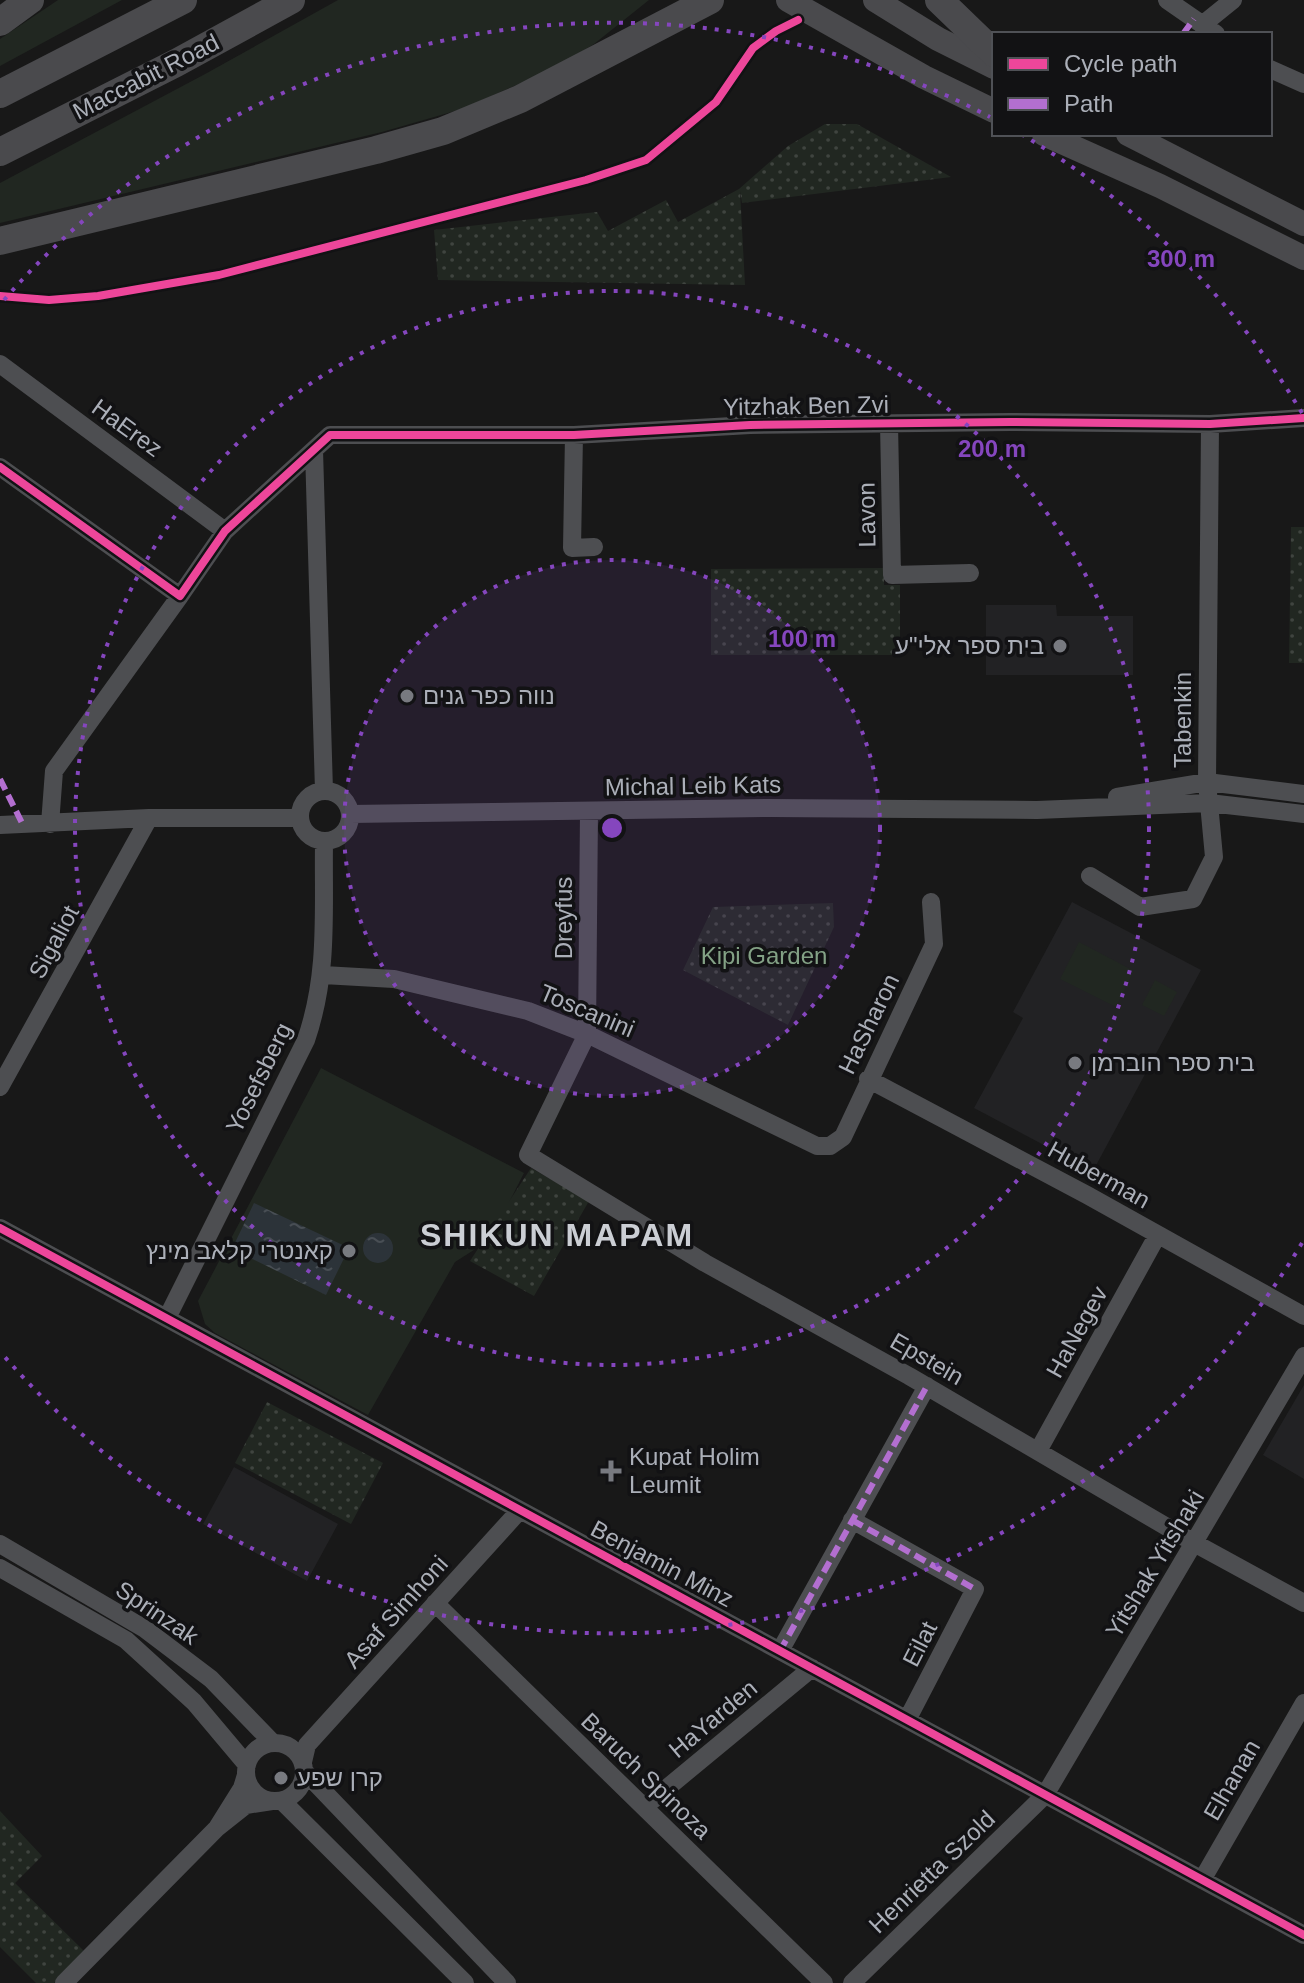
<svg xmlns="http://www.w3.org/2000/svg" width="1304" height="1983" font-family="Helvetica,'Noto Sans Hebrew',sans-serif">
<defs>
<pattern id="park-dots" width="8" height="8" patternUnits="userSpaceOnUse" patternTransform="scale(2)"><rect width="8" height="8" fill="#212721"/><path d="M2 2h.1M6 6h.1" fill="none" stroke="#3f443f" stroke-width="1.8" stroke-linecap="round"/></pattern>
<pattern id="water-ripples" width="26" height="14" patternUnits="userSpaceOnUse" patternTransform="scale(2)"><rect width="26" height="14" fill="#2c3339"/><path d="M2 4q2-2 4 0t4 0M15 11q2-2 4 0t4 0" fill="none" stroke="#484e54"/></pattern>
</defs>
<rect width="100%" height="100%" fill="#181818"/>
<!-- built -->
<path fill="#222224" d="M986,605H1056L1057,616H1133V675H986Z
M1072,902L1201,970L1093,1171L974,1108L1023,1018L1013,1012Z
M1304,1385V1479L1263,1455Z
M234,1467L338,1524L307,1581L203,1524Z"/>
<!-- grass -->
<path fill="#212721" d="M58,0H122L0,66V39Z
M338,0H649L594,44L555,68L462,109L382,132L0,223V183L207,73Z
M1079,942L1134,971L1116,1007L1060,979Z
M1155,980L1177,992L1164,1016L1142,1005Z
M321,1068L524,1173L490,1240L481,1250L477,1248L455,1262L368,1415L215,1333L205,1324L198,1301Z"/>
<!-- park -->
<path fill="url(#park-dots)" d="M825,124H857L951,177L742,203L740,191L745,285L438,280L434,230L597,212L608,231L666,200L678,222L739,189L788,146Z
M1291,527H1304V663H1289Z
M884,568V585H900V655H711V569Z
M833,903L834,927L788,1025L683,970L713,907Z
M531,1168L589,1201L534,1296L470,1261Z
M267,1402L383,1463L351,1524L235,1463Z
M0,1811L42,1856L15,1883L86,1953L54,1983H36L0,1947Z"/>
<!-- water -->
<path fill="url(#water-ripples)" d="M254,1203L349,1248L326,1295L232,1249Z
M363 1248a15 15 0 1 1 30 0a15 15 0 1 1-30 0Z"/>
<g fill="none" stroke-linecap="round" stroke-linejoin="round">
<!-- minor -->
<path stroke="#4d4e51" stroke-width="18" d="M1167,0L1216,34
M1202,25L1233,0
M1270,69L1304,84
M0,364L225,531
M889,424L892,575L970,573
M574,435L572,548L594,547
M314,450L324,791
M0,467L180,596L225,531L330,435H574L750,425L1010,422L1210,424L1304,418
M300 816a25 25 0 1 1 50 0a25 25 0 1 1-50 0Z
M1117,797L1207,782L1304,794
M589,811L587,1034L528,1155L705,1263L909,1376L1196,1544L1304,1603
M350,814L770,808L1037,810L1209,803L1304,814
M50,824L54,771L180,596
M0,825L149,818H299
M1090,876L1140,907L1193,899L1214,857L1207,782L1210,424
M323,975L394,979L528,1011L587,1034L817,1146H830L843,1137L934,944L931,902
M868,1079L1087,1195L1304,1316
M0,1087L149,818
M0,1228L1304,1935
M167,1318L306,1040C329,973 323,911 324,841
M1038,1451L1157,1236
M852,1520L975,1589L907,1720
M0,1544L145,1629L211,1679L272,1742
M0,1568L126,1640L194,1702L247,1765
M435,1603L824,1983
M780,1651L927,1386
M246 1772a29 29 0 1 1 58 0a29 29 0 1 1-58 0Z
M303,1762L307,1745L520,1510
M305,1772L507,1983
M246,1775L242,1788L217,1828L246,1805L272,1801
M282,1801L465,1983
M644,1807L812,1668
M1202,1880L1304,1703
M64,1983L217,1828
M852,1983L1045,1795L1304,1356"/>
<!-- major -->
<path stroke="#4a4a4d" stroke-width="24" d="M788,0L924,77L994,111
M875,0L938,39L994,67
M1044,134L1160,186L1304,258
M1128,134L1304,224"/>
<!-- highway -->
<path stroke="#4a4a4d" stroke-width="28" d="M939,0L994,53
M0,22L30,0
M0,94L183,0
M0,152L176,63L291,0
M0,241L376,150L443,131L520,99L710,0"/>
<!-- quiet -->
<path stroke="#b36fd0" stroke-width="6" stroke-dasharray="12 6" stroke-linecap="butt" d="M1183,34L1194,19
M0,779L23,825
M852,1520L975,1589
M780,1651L927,1386"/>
<!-- cycleway casing -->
<g stroke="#121214" stroke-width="13">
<path id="cycleway" d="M0,296L49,300L98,296L219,275L586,180L646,160L716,102L753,48L776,31L798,20
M0,467L180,596L225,531L330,435H574L750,425L1010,422L1210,424L1304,418
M0,1228L1304,1935"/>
</g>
<!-- cycleway -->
<use href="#cycleway" stroke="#ed469a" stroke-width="8"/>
</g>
<!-- distance rings -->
<circle cx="612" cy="828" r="268" fill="#8546be" fill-opacity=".12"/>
<g fill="none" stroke="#8546be" stroke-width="4" stroke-dasharray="4 8">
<circle cx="612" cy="828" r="268"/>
<circle cx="612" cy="828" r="537"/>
<path d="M1302 1243A805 805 0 0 1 4 1356M4 300A805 805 0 0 1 990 117M1021 134A805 805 0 0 1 1302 413"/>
</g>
<!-- markers -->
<g fill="#787a80" stroke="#121214" stroke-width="3">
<circle cx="1060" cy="646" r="8"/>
<circle cx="407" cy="696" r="8"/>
<circle cx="1075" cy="1063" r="8"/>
<circle cx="349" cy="1251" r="8"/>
<path d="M607 1459h8v8h8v8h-8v8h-8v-8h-8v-8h8z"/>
<circle cx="281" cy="1778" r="8"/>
</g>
<g text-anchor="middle" stroke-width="7" stroke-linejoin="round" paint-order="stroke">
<!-- street labels -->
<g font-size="24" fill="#abafb8" stroke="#121214">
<text transform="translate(146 77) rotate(-27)" y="8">Maccabit Road</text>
<text transform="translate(806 406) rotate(-1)" y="8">Yitzhak Ben Zvi</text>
<text transform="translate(127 428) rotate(36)" y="8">HaErez</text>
<text transform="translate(867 515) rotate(-91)" y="8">Lavon</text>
<text transform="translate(1183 720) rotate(-90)" y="8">Tabenkin</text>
<text transform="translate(693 786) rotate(-1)" y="8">Michal Leib Kats</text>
<text transform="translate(564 918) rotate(-90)" y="8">Dreyfus</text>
<text transform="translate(54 942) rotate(-62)" y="8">Sigaliot</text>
<text transform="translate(587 1011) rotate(23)" y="8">Toscanini</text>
<text transform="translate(869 1024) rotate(-64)" y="8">HaSharon</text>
<text transform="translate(259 1078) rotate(-64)" y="8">Yosefsberg</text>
<text transform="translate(1099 1175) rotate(29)" y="8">Huberman</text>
<text transform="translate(1077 1332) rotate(-61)" y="8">HaNegev</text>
<text transform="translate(927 1359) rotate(30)" y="8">Epstein</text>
<text transform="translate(662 1564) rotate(28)" y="8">Benjamin Minz</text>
<text transform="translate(1155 1564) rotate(-59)" y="8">Yitshak Yitshaki</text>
<text transform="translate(396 1612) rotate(-48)" y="8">Asaf Simhoni</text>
<text transform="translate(157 1613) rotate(34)" y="8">Sprinzak</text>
<text transform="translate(920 1644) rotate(-63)" y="8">Eilat</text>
<text transform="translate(713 1719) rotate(-40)" y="8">HaYarden</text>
<text transform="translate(646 1776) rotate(44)" y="8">Baruch Spinoza</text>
<text transform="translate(1232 1780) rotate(-60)" y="8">Elhanan</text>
<text transform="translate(932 1872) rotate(-44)" y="8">Henrietta Szold</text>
</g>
<!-- poi labels -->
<g font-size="24" fill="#abafb8" stroke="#121214" text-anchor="start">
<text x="1044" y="654" text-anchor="end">בית ספר אלי"ע</text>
<text x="423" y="704">נווה כפר גנים</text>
<text x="1091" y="1071">בית ספר הוברמן</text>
<text x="333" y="1259" text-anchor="end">קאנטרי קלאב מינץ</text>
<text x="629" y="1465">Kupat Holim<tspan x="629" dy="28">Leumit</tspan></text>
<text x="297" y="1786">קרן שפע</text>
</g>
<!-- park labels -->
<g font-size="24" fill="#83a185" stroke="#121214">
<text x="764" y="964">Kipi Garden</text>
</g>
<!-- district labels -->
<g font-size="32" font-weight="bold" letter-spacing="2" fill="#cbced4" stroke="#121214">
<text x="557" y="1246">SHIKUN MAPAM</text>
</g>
</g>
<circle cx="612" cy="828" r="12" fill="#8546be" stroke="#121214" stroke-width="4"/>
<g font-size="24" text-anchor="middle" font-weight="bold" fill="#8546be" stroke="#121214" stroke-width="7" stroke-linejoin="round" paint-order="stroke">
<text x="1181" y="267">300 m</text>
<text x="992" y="457">200 m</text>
<text x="802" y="647">100 m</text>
</g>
<!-- legend -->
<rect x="992" y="32" width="280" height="104" fill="#121214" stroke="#4f5156" stroke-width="2"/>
<rect x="1008" y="58" width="40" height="12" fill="#ed469a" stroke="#4f5156" stroke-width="2"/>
<text x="1064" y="72" font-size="24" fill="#abafb8">Cycle path</text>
<rect x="1008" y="98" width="40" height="12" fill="#b36fd0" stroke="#4f5156" stroke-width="2"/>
<text x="1064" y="112" font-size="24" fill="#abafb8">Path</text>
</svg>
